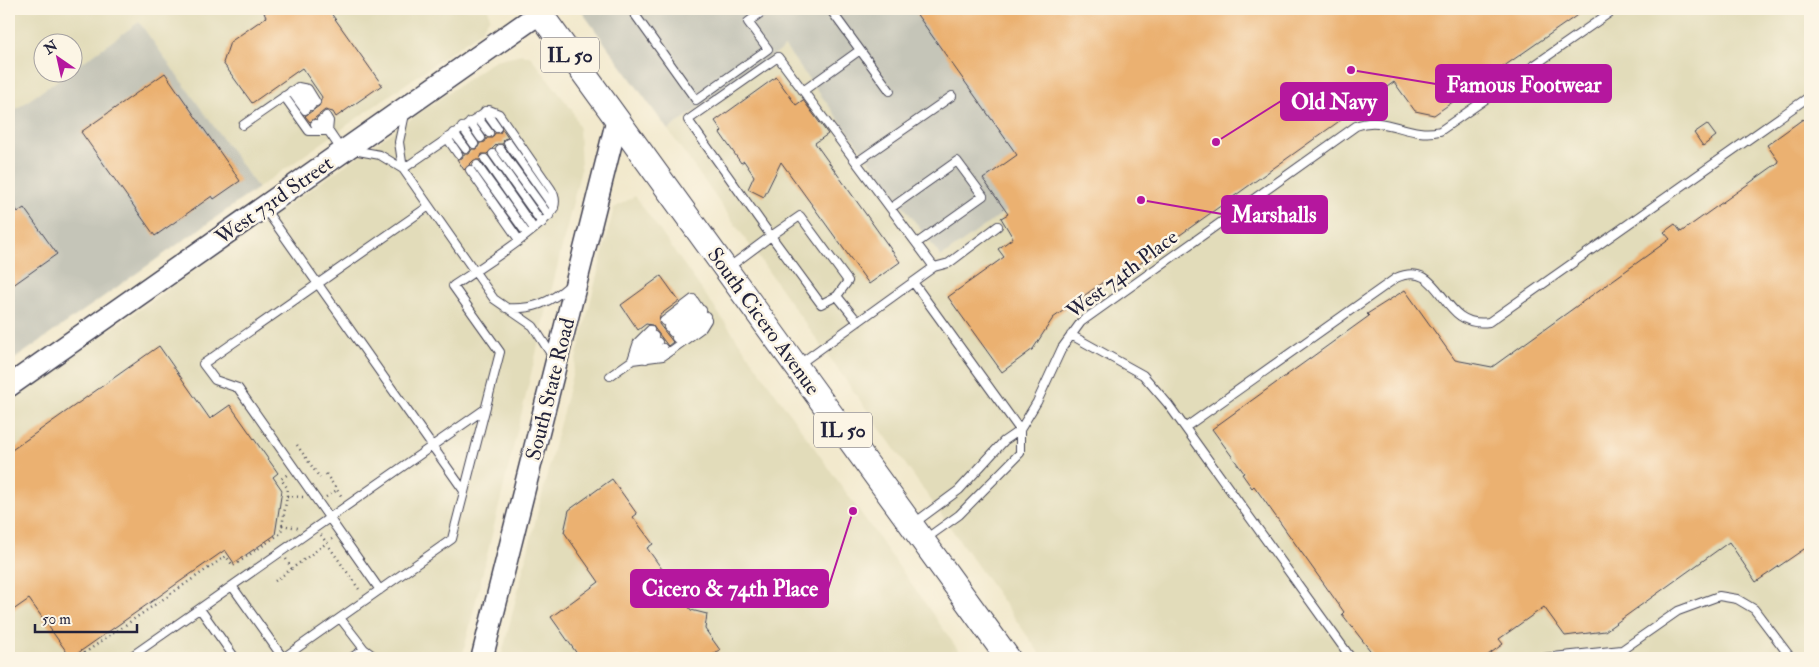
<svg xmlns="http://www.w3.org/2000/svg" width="1819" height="667" font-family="'IM FELL Double Pica',serif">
<rect width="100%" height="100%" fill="#fcf5e5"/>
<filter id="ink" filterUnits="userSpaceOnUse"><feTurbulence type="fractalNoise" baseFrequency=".02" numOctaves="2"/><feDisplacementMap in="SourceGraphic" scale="10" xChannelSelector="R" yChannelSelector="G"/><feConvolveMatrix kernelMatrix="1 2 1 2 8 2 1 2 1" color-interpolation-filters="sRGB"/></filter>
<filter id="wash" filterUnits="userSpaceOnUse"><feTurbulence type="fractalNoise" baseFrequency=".0096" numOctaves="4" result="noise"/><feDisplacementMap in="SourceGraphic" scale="20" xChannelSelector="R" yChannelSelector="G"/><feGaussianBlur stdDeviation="1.12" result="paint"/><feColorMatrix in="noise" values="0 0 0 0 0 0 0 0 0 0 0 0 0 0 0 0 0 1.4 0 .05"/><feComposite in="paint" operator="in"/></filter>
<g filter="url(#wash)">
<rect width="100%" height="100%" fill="#f2e9cd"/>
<!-- built -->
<path fill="#e2dcba" d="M9,9H488L490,17L481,31L258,188L139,22L73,69L72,42H42V72L68,73L9,114Z
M1291,9H1810V658H1043L668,130L785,47L941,257Z
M522,54L531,57L572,110L579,127L581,169L462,658H9V401L495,60Z
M635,196L964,658H501L614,208Z"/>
<!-- industrial -->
<path fill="#c5c5b8" d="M580,9H1291L941,257L785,47L668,130Z
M139,22L258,188L9,363V114L68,73L72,72L73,69Z"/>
<g id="blocks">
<!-- building -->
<path fill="#ebb171" d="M270,9H328L382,85L336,117L333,112L325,110L310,122L305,116L319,106L322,97L302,68L252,103L223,63L230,42L266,17L264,13Z
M913,9H1586L1434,115L1415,111L1394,82L1110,285L1106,280L1053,318L1033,349L1002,372L948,297L1004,257L998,249L1013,238L1001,218L1008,214L983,179L1017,155Z
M165,73L240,181L214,199L212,196L155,236L81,132Z
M776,77L796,105L803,100L828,134L815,143L900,262L869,284L781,162L764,197L748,189L754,176L744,161L741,163L720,133L722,131L715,121Z
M1803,119L1810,129V545L1756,582L1729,542L1605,631L1565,636L1544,607L1499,639L1503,644L1484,658H1376L1342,614L1344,612L1254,486L1252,488L1242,474L1244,473L1212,429L1369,316L1367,314L1405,290L1455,360L1492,367L1670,239L1664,232L1675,224L1681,232L1779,162L1767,145Z
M1707,124L1716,136L1703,146L1694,133Z
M502,129L508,138L504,139L503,144H497L487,154H482L480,160H474L464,170L457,159L462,158L464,154H469L472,149H477L480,143L485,142L487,138H492L495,133H500Z
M9,199L18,212L24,208L57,254L9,288Z
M661,276L679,301L660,315L659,324L673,342L668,346L652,325L646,324L638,330L621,305Z
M159,346L210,419L230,405L278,473L273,477L282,490L275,535L234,563L225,550L71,658L29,599L9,613V452Z
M612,479L637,514L633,517L653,544L647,548L691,610L707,614L705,629L720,650L708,658H580L551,617L599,582L564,532L569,510Z"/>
</g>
</g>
<g filter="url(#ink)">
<use href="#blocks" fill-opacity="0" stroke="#414051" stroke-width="1"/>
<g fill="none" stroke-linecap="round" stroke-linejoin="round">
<!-- lane casing -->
<g stroke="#414051" stroke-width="10">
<path id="lane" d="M631,9L696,100L768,49L748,22L766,9
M860,50L890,91
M298,87L311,106
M291,91L305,110
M803,91L860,50L830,9
M284,96L309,131H320
M485,111L497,128
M477,117L489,133
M321,120L342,151
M470,122L481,138
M315,124L320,131H328L329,121L326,116
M243,125L298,87L308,89L316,102
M462,127L474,144
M454,133L466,149
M447,138L458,154
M508,143L554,208
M500,149L549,216
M353,150L380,155L403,169L494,299L533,326L553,357
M493,154L542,223
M485,159L534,229
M857,162L952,96
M477,165L527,234
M403,169L399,142L405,114
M470,170L519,240
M891,208L957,161L983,196L917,243
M265,209L464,491
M728,268L771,236L688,120L778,57L934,267
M913,282L1020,430
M837,296L848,281L800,216L771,236L821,304L837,296L858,322
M506,308C532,310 550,303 570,285
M668,327L697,305
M650,330L638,342L632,360L663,356L702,328L707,320L693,299L664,321
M672,332L702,310
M1071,335L1143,375L1168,404L1351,658
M676,338L706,316
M636,350L654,336
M646,359L663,348
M798,365L934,267L949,263L998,226
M610,376L658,342
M1186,427L1396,278C1444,257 1438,330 1489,322L1810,96
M913,524L959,490L1004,441L1020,430L1037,402L1062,348L1081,322L1356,126C1384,114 1410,139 1440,131L1615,9
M924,540L959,515L1020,453V430
M232,586L283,658
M380,590L238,388L215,380L203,364L429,206
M200,609L235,658
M340,618L364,649L376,658
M129,658L485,409
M283,658L452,539L500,352L453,286C472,273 549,225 554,207C556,201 554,194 551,189L499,114L489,110L403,169
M351,658L364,649
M1543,658L1622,650L1678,611L1719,596L1737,599L1754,609L1791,658"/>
</g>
<!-- secondary casing -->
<g stroke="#414051" stroke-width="24">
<path id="secondary" d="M9,386L540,13
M482,658L617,120"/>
</g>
<!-- primary casing -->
<g stroke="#414051" stroke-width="26">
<path id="primary" d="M537,9L1008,658"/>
</g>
<!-- path -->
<path stroke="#414051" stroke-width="2.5" stroke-dasharray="1 4" stroke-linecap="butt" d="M297,445L320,478
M326,474L342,497
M287,496L303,497
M326,497L337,490
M282,525L298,528
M321,535L361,592
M286,559L292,569
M275,581L332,539
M80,656L226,556L233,566L281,533L288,489L281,479L288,474"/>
<!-- lane -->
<use href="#lane" stroke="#fff" stroke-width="8"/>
<!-- secondary -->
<use href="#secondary" stroke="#fff" stroke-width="21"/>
<!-- primary -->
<use href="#primary" stroke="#fff" stroke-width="24"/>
</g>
</g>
<g text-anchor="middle" stroke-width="5" stroke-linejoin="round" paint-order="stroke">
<!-- shield labels -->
<g fill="#fcf5e5" stroke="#63616e" stroke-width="1">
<rect x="541" y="37.5" width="58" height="35" rx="4"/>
<rect x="814" y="412.5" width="58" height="35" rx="4"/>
</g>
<g font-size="20" font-weight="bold" fill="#22223b">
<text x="570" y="62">IL 50</text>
<text x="843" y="437">IL 50</text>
</g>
<!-- street labels -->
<g font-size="21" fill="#22223b" stroke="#fcf5e5">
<text transform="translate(274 200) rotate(-35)" y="7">West 73rd Street</text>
<text transform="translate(1122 274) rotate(-37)" y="7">West 74th Place</text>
<text transform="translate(764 321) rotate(54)" y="7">South Cicero Avenue</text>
<text transform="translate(550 389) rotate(-76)" y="7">South State Road</text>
</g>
</g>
<!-- callouts -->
<path fill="none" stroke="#b5179e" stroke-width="2" d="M1351 70L1436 84M1216 142L1281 101M1141 200L1222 214M853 511L828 589"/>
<g fill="#b5179e" stroke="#fcf5e5" stroke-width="2">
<circle cx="1351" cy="70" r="5"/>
<circle cx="1216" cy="142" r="5"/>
<circle cx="1141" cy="200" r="5"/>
<circle cx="853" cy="511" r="5"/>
</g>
<g fill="#b5179e" stroke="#b5179e" stroke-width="2">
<rect x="1436" y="65" width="175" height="37" rx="5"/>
<rect x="1281" y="83" width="106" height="37" rx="5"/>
<rect x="1222" y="196" width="105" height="37" rx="5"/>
<rect x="631" y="570" width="197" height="37" rx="5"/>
</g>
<g font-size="22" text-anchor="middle" font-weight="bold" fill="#fff">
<text x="1524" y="92">Famous Footwear</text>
<text x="1334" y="109">Old Navy</text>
<text x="1274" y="222">Marshalls</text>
<text x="730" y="596">Cicero &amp; 74th Place</text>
</g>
<!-- margin -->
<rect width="1819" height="667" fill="none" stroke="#fcf5e5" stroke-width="30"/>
<!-- north arrow -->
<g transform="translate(58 58) rotate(326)"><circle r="24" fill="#fcf5e5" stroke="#a5a1a1"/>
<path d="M0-4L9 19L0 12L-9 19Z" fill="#b5179e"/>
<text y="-8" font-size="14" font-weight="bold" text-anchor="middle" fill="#22223b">N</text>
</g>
<!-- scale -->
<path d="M35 624v8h102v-8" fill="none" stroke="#22223b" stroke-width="2.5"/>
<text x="42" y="624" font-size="15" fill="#22223b" stroke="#fcf5e5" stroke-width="4" paint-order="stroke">50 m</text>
</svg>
